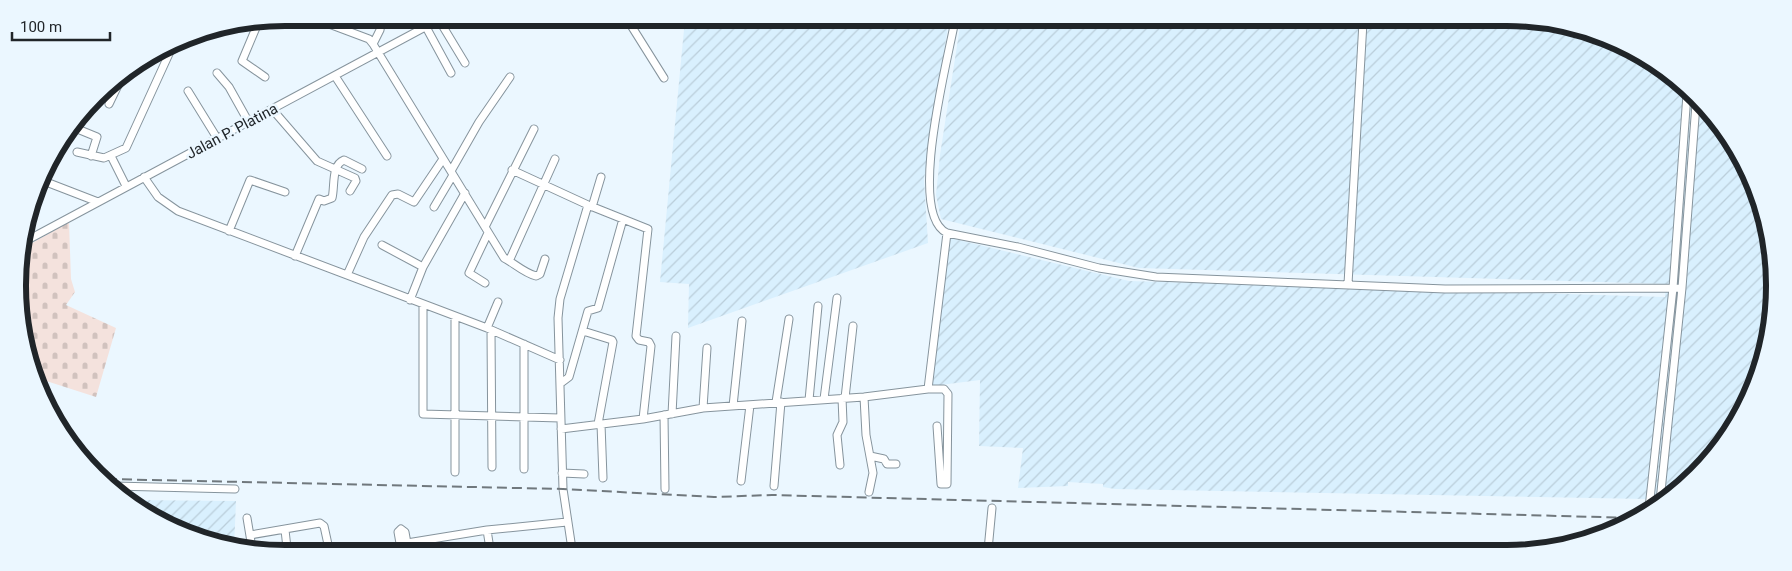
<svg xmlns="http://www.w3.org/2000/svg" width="1792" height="571" font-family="Roboto,sans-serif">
<defs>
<pattern id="industrial-furrows" width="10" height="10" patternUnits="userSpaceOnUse" patternTransform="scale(1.25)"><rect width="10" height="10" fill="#d9f0fe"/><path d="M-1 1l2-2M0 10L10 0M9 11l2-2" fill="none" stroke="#baceda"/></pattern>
<pattern id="cemetery-stones" width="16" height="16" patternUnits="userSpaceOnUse" patternTransform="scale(1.25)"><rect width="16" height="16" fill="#f4e2dd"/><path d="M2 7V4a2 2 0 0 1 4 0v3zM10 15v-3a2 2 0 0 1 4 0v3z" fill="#d1c2be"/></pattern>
</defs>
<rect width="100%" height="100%" fill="#ebf7ff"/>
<!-- industrial -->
<path fill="url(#industrial-furrows)" d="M685,19L949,20L924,179L928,243L688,328L689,284L660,282Z
M961,20L1559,23L1656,63L1729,137L1769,233V338L1739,419L1696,475L1658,502L1647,499L1115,489L1103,487V484L1068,482V486L1018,488L1023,448L979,446L980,380L932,386L950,238L1129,281L1665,297L1666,284L1139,268L941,219L936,195L940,155Z
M129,500L236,501L234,548L136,508Z"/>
<!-- cemetery -->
<path fill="url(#cemetery-stones)" d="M69,222L71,279L75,292L66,305L116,328L96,397L37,378L27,355L20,250Z"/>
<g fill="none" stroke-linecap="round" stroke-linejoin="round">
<!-- minor casing -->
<g stroke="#86949d" stroke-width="9">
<path id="minor" d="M313,18L369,39L373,44L504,258C514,263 524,273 536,276L540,274L545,259
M586,19L588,21
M627,19L664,78
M439,20L465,63
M955,20C949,56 906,214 947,233L1018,247L1099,268L1156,277L1445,289L1682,288
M258,23L242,61L265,77
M426,27L451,73
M205,33L209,35
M373,44L380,30L382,18
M217,73L229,87L248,121
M335,76L387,156
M188,91L217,138
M109,104L123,75
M272,109L317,161L355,178L356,181L350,191
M75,128L97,137L91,156
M77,152L104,158L126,148L174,43
M111,156L126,186
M512,170L588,205L648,229L636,336L639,340L649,342L651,346L643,419
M451,171L479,122L510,77
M144,177L158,197L178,211L487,328L560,360
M41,180L98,202
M434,207L453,175
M592,207L601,177
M485,227L534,129
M229,231L250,180L285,192
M22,243L442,18
M382,245L423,267
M295,256L319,199L324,201L332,198C335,187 331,165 344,160L362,169
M510,259L555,159
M347,275L364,237L392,195L398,194L414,202L443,159
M485,283L469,273L488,233
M1348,284L1363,22
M410,300L423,267L465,193
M423,305V414L560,418
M455,317V472
M487,328L498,302
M491,330L492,467
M583,331L612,340L613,342L598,424
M561,383L569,377L588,311L598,308L623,219
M928,389H944L948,394L947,484H941L937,426
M864,397L866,435L873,473L869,492
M845,398L853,326
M824,399L837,298
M809,400L818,306
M776,402L789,319
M733,406L742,321
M703,408L707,348
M672,414L676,336
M664,415L665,489
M601,424L603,478
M561,429L643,419L703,408L864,397L928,389L947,233
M870,456L884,459L887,464H896
M840,465L837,435L843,422L842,398
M524,469V344
M562,473L584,474
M741,481L750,405
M114,486L235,489
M774,486L781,402
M1660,501L1682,288L1696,104
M1649,508L1673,288L1687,94
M247,518L252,548
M285,530L287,548
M487,530L490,549
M250,535L320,523L324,526L329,549
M407,543L487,530L567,522
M401,549L398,532L401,529L405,532L408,549
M572,549L563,489L558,318L560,299L588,205
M988,550L992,508"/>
</g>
<!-- minor -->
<use href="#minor" stroke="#fff" stroke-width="7"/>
<!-- rail -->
<path stroke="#70787d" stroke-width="2" stroke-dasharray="10 5" stroke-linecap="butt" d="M107,479L563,489L714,497L772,495L1636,518"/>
</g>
<g text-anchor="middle" stroke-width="5" stroke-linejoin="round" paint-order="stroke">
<!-- street labels -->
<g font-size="15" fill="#202529" stroke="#ebf7ff">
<text transform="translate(232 131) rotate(-28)" y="5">Jalan P. Platina</text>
</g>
</g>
<!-- crop -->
<path d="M0 0H1792V571H0ZM285 26H1507A259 259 0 0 1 1766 285V286A259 259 0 0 1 1507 545H285A259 259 0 0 1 26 286V285A259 259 0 0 1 285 26Z" fill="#ebf7ff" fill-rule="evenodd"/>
<path fill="none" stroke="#202529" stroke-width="6" d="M285 26H1507A259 259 0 0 1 1766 285V286A259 259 0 0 1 1507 545H285A259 259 0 0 1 26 286V285A259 259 0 0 1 285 26Z"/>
<!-- scale -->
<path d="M12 32v8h98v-8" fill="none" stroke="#202529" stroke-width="2.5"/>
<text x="20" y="32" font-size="15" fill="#202529" stroke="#ebf7ff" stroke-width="4" paint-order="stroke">100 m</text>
</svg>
